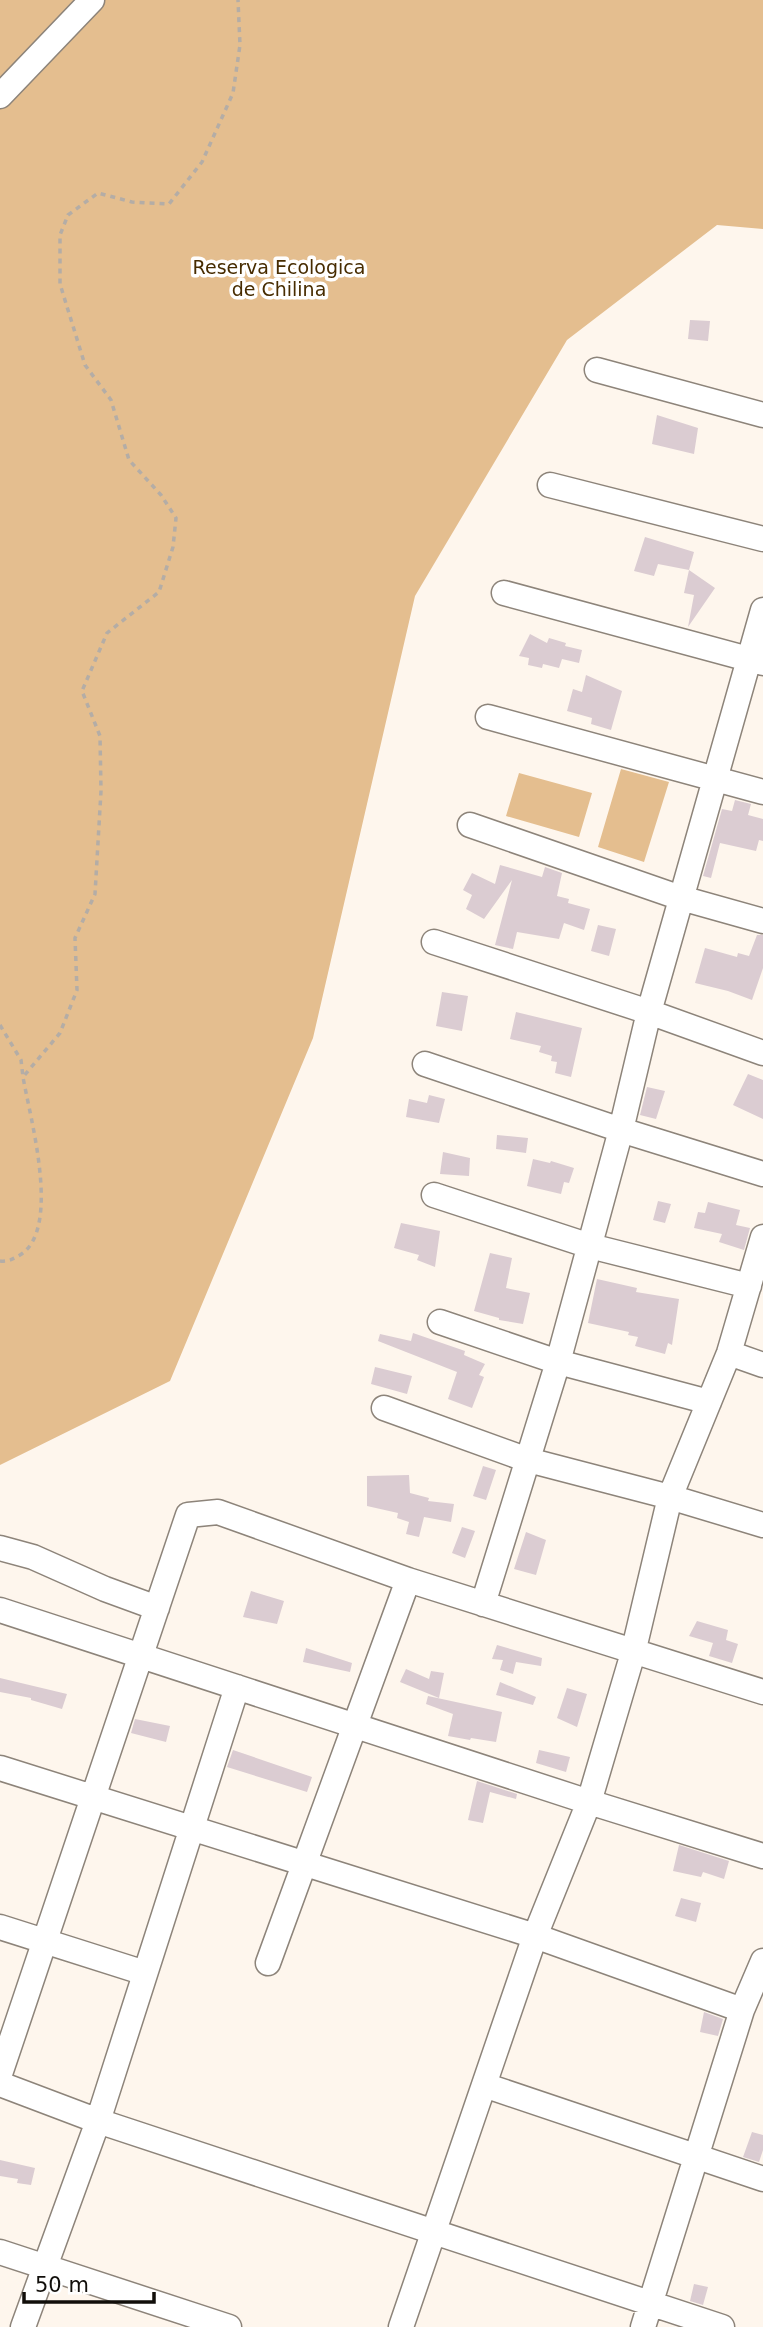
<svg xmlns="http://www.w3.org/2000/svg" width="763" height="2327" font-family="'DejaVu Sans',sans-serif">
<rect width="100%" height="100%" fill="#fef6ed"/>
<!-- green -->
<path fill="#e4be8f" d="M0,0H763V229L717,225L567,340L415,596L313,1038L170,1381L0,1465Z
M621,769L669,782L644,862L598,847Z
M519,773L592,793L579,837L506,816Z"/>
<!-- building -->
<path fill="#dbccd2" d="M690,320L710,321L708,341L688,339Z
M657,415L698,428L694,454L652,444Z
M645,537L694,552L689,570L715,588L688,627L694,595L684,593L689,570L658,564L654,576L634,571Z
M530,634L547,643L549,638L566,643L565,646L582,650L579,663L562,659L559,668L543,664L542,668L528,665L529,658L519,656Z
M586,675L622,691L611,730L591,724L592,718L567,711L573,689L582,692Z
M735,800L751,804L748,815L763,819V841L759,840L756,851L720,843L711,878L703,876L722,809L732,811Z
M500,865L542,877L545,867L562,873L557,896L569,899L568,903L590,909L584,930L564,923L559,939L517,932L513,949L495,945L512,880L484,919L466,909L472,895L463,890L472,873L495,884Z
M598,925L616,929L609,956L591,951Z
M757,935H763V968L752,1000L728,991L695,983L705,948L737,957L738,953L749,956Z
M442,992L468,996L462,1031L436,1026Z
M516,1012L582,1028L571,1077L555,1073L557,1062L551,1061L552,1056L539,1052L541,1046L510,1039Z
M748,1074L763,1080V1119L733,1105Z
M647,1087L665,1091L656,1119L640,1115Z
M429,1095L445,1099L439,1123L406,1117L409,1099L427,1103Z
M497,1135L528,1138L526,1153L496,1149Z
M443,1152L470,1158L469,1176L440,1174Z
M533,1159L550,1163L551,1161L574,1168L569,1183L564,1182L561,1194L527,1186Z
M658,1201L671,1204L665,1223L653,1220Z
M708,1202L740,1210L736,1225L750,1228L744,1250L719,1242L722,1234L694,1228L698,1212L705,1213Z
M401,1223L440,1231L435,1267L417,1260L419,1255L394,1248Z
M490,1253L512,1258L506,1288L530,1293L523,1324L499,1320V1318L474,1311Z
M597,1279L637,1288L636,1292L679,1299L672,1345L668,1343L665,1354L635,1346L638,1337L628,1335L629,1332L588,1323Z
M413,1333L465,1351L464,1355L485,1364L479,1375L484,1377L472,1408L448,1399L457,1372L378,1341L380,1334L411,1341Z
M375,1367L412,1376L407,1394L371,1384Z
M483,1466L496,1470L486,1500L473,1496Z
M409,1475L410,1493L429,1498L428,1501L454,1504L451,1522L424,1517L419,1537L406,1534L409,1522L397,1518L398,1513L367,1506V1476Z
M462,1527L475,1531L465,1558L452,1553Z
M526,1532L546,1540L536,1575L514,1569Z
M251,1591L284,1601L277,1624L243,1617Z
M697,1621L728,1630L726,1640L738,1644L732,1663L709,1656L713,1643L689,1636Z
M497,1645L542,1658L541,1666L516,1662L513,1674L500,1670L503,1660L492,1659Z
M306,1648L352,1663L350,1672L303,1662Z
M406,1669L429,1679L431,1671L444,1673L439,1698L400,1682Z
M0,1678L67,1694L62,1709L31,1700V1698L0,1692Z
M500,1682L536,1697L533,1705L496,1695Z
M567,1688L587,1694L577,1727L557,1718Z
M428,1696L502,1712L496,1742L471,1738L470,1740L448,1736L453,1714L426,1704Z
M135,1719L170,1726L166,1742L131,1733Z
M233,1750L312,1777L307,1792L227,1767Z
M539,1750L570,1757L566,1772L536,1763Z
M477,1781L517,1794L516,1799L490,1792L483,1823L468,1820Z
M679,1845L729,1861L724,1879L703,1872L701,1877L673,1871Z
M681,1898L701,1903L696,1922L675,1916Z
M704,2012L723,2019L718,2036L700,2032Z
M752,2132L763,2135V2150L759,2162L743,2157Z
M0,2160L35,2168L31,2185L17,2183L18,2179L0,2176Z
M694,2284L708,2287L703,2305L690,2301Z"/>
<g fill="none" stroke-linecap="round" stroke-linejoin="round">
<!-- minor casing -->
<g stroke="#8d847a" stroke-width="27">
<path id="minor" d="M0,96L92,0
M597,370L763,415
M550,485L763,539
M504,593L763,663
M488,717L763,792
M470,825L681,898L763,921
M434,942L649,1012L763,1053
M425,1064L621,1130L763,1174
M434,1195L590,1246L749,1286
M440,1322L558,1362L709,1402
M729,1353L763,1365
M384,1408L528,1460L670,1497L763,1525
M0,1548L33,1557L105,1589L157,1608
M483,1604L558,1362L621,1130L649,1012L763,610
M0,1610L589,1802L763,1856
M0,1768L535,1936L742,2010
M0,1927L145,1973
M268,1963L408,1580
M0,2074L188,1515L218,1512L408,1580L763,1692
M0,2084L98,2121L722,2327
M484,2085L763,2179
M0,2252L229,2327
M23,2327L98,2121L237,1687
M401,2327L535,1936L589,1802L633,1653L670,1497L729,1353L763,1237
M643,2327L742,2010L763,1961"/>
</g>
<!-- path -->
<path stroke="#b4ada6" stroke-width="3.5" stroke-dasharray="5 5" stroke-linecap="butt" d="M0,1025L21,1060L23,1077
M0,1261C8,1262 13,1259 20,1255C62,1229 30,1118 23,1077L60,1033L77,990L75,938L95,894L101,791L100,736L82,691L107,633L159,592L173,547L176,518L161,495L129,460L111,400L85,365L60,284V235L68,215L98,193L132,202L169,204L202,162L233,93L240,45L238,0"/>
<!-- minor -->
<use href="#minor" stroke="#fff" stroke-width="24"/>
</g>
<g text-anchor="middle" stroke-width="7" stroke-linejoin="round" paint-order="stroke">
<!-- park labels -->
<g font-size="19" fill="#472c01" stroke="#fff">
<text x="279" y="274">Reserva Ecologica<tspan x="279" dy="22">de Chilina</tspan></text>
</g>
</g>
<!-- scale -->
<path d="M24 2292v10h130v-10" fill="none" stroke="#110e0a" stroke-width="3.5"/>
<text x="35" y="2292" font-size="21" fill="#110e0a" stroke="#ffffff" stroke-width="5" paint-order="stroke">50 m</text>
</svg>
